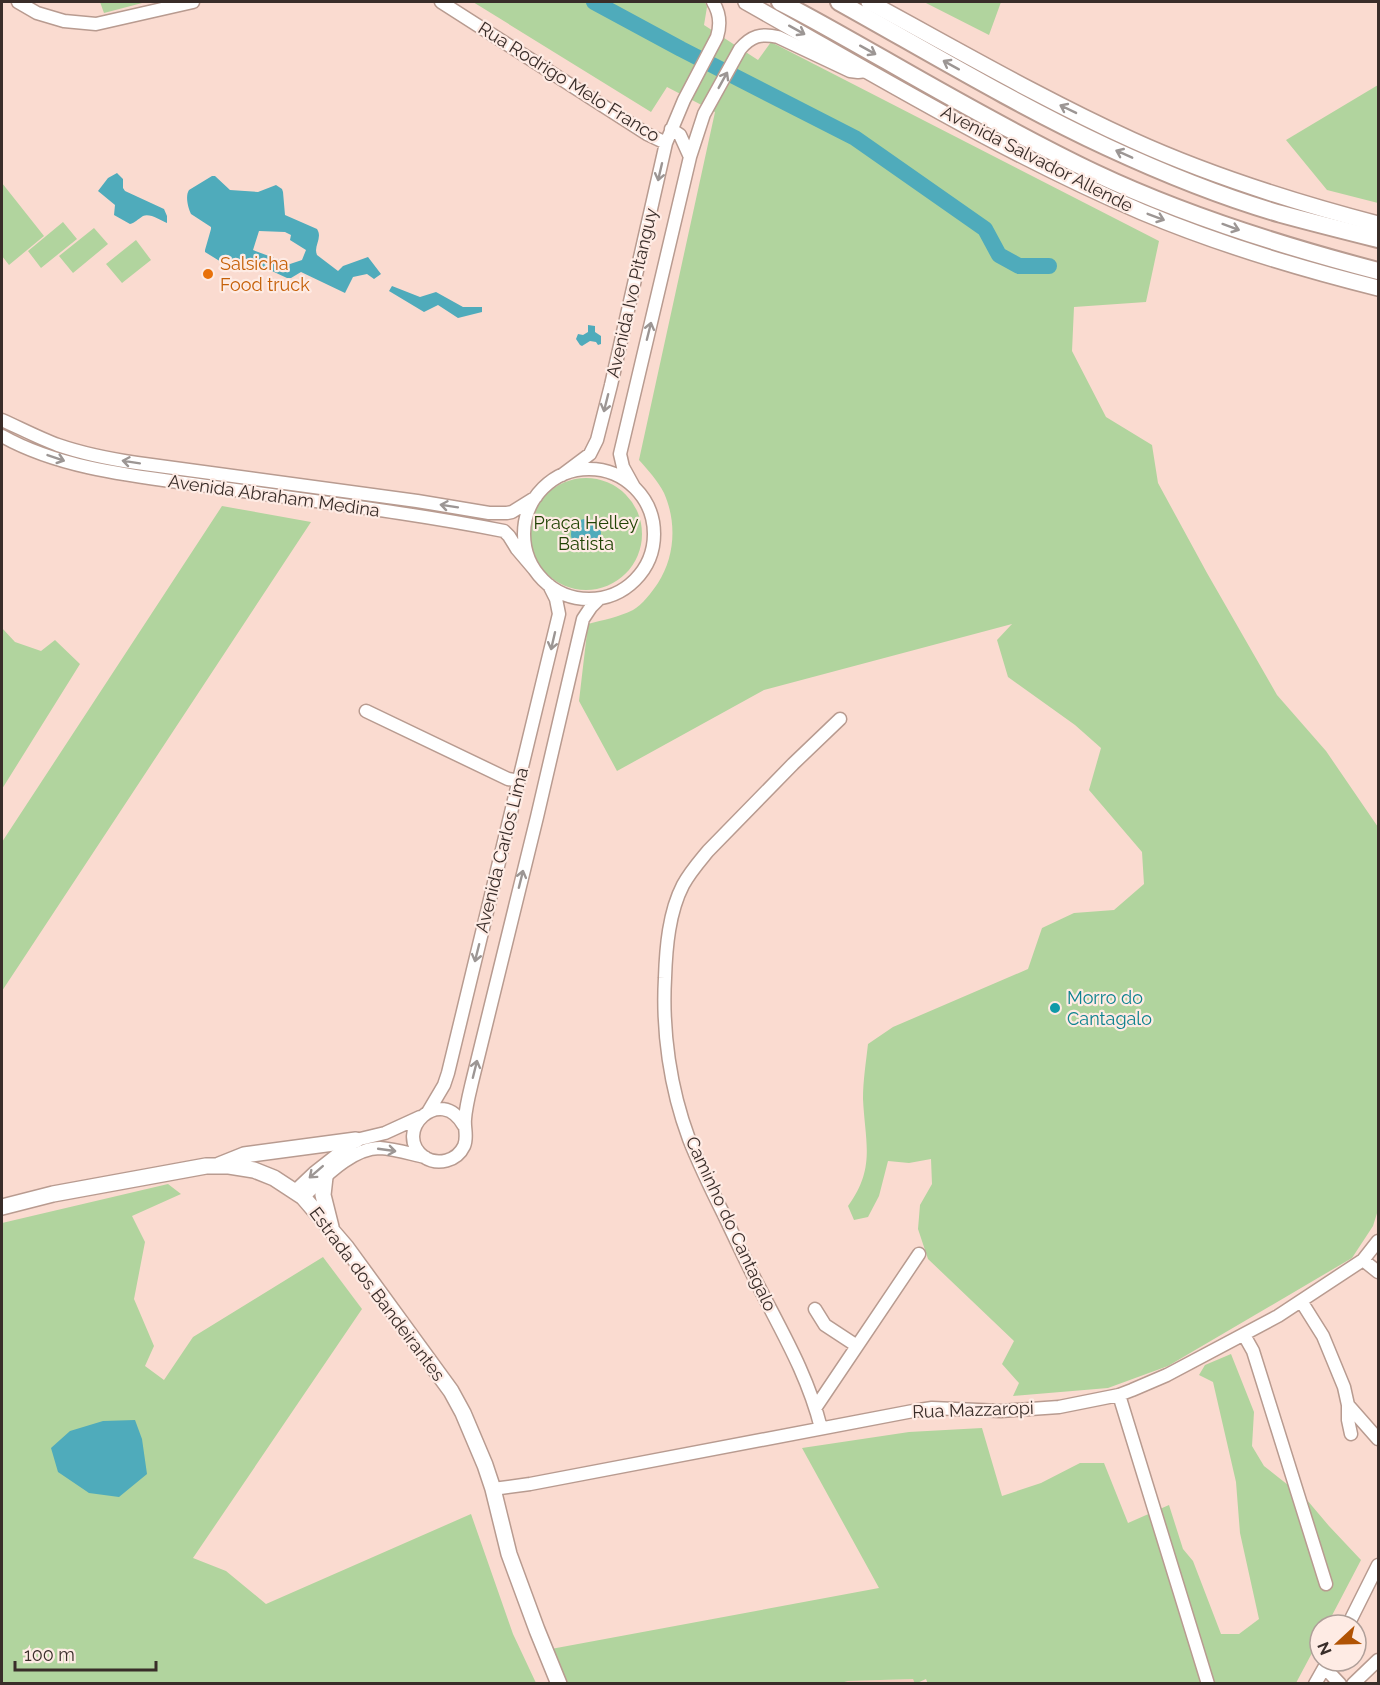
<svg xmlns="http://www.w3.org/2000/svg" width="1380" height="1685" font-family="Raleway,sans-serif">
<rect width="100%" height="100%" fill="#fadbd0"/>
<!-- built -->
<path fill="#f4cdbf" d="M913,1679L915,1683L837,1684L848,1681Z"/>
<!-- green -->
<path fill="#b1d49e" d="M100,2H146L104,13Z
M473,2H705L707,7L704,25L758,60L771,42L1159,241L1146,302L1074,307L1072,351L1106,417L1152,445L1158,483L1207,573L1277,695L1326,751L1378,827V1210L1373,1226L1352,1258L1168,1366L1108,1388L1013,1396L1019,1383L1002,1364L1014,1341L928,1259L918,1229L920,1205L932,1184L931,1159L909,1163L888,1161L879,1196L868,1217L854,1220L848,1206C876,1168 865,1142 863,1099C863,1081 866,1062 868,1044L893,1027L1028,969L1042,928L1074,913L1114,910L1144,884L1142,852L1089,790L1101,748L1075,725L1008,677L997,640L1012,624L764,690L617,771L579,701L588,624C603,620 619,617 633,610C642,605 652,592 658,583C675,557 677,522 664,493C658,481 648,470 639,460L715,112L667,87L651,112Z
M924,2H1001L989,35Z
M1378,85V203L1327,190L1286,140Z
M2,183L44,236L9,265L2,256Z
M63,222L77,239L41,268L28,251Z
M94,228L108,244L73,273L59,256Z
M136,240L151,260L122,283L106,264Z
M530 534a56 56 0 1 1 112 0a56 56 0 1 1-112 0Z
M222,506L311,522L2,991V842Z
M2,628L15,642L41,651L55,640L80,664L2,789Z
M168,1184L181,1194L132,1216L145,1242L134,1299L154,1346L145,1366L164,1380L193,1337L323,1257L362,1309L193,1558L226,1571L266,1604L471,1514L513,1634L536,1683H2V1223Z
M1231,1354L1254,1412L1252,1446L1264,1466L1307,1500L1329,1526L1361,1560L1327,1625H1320V1638L1296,1683L928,1684L926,1679L915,1684L913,1679L848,1681L837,1684H566L551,1649L879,1588L802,1448L909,1432L982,1428L1002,1496L1041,1483L1080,1463H1104L1128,1523L1169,1505L1183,1549L1193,1561L1221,1634H1239L1259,1619L1240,1533L1236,1482L1213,1382L1199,1375L1205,1365Z"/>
<!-- water -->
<path fill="#4fabbb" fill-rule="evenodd" d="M117,173L123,179V188L125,191L164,209L167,216V223C160,220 150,213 143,216C138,219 135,223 130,224L114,215L115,205L98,191L108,178Z
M212,176H215L230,190L258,192L276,185L282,189L283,192L285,215L317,229C323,238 313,246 317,255L338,271L343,266L368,257L381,274L374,279L367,274L353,277L345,293L301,272L291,278H287L244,258L226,265L205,252V250L211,229V227L191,214C188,208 185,196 189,190ZM259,231L285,232L291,235L290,240L306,250L302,260L290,264L253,250Z
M392,286L420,297L436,292L463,307H482V312L458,318L438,305L424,312L389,291Z
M588,325L595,326V332L601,336V344L598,345L596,342L590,341L582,346L580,345L576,339L578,334L583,335L588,332Z
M571 534a15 15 0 1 1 30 0a15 15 0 1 1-30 0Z
M135,1420L142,1439L147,1474L119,1497L89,1493L58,1472L51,1448L70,1431L103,1421Z"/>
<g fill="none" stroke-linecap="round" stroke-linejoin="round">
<!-- river -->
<path stroke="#4fabbb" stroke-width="16" d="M594,2L681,49L855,138L985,229L999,255L1019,266H1049"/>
<!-- minor casing -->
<g stroke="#b89b90" stroke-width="15">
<path id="minor" d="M18,2L37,13L64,21L96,24L193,2
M441,2L647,134L666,143
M671,129L680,135L690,157
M2,420C20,428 39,438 58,445C84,454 110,459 137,463L417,501L489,513H507L512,512L536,497
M2,436C64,471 145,477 214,487C311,501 408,512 504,531L509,536L517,549L534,569
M524 534a65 65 0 1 1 130 0a65 65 0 1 1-130 0Z
M562,475L590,454L597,440L611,385L666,143L684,100L717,37C721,24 720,13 713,2
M634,487L623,467L620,454L690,157L704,114L740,49C751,36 761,33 778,37L850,71L858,72L867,71
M366,711L508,779L519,781
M428,1112L444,1085L448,1073L559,614L556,599L549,585
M464,1126C441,1083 391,1132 424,1157C438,1166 457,1161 464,1146C468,1137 464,1128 465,1119C466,1105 470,1091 473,1078L537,817L583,619L591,607L599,599
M295,1191L314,1173L356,1140L385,1133L420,1117
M303,1197C323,1179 351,1148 380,1148C395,1149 411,1154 425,1157
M1363,1260L1378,1272
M1301,1301L1323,1336L1344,1387L1348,1405V1420L1351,1434
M815,1309L825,1325L857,1346
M1244,1335L1253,1351L1326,1584
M1119,1395L1208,1684
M1348,1405L1378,1439
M816,1407L919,1254
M821,1428C808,1376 783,1334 759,1287C746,1262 735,1238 723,1213C711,1189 699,1164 689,1139C670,1088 662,1031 665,978C666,947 669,912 683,885C690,872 699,862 708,851L793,764L840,719
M493,1489L530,1484L913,1411L932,1408L1001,1411L1059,1407L1119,1395L1132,1390L1167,1375L1278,1316L1363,1260L1378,1241
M1348,1625L1378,1565
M1325,1668L1340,1684
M1315,1684L1328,1661
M1353,1684L1378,1660"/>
</g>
<!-- major casing -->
<g stroke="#b89b90" stroke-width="18">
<path id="major" d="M746,2C876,75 1004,153 1142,212C1218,244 1298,268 1378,288
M869,2C956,49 1042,99 1132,140C1211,176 1294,202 1378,224
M219,1165L244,1155L356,1140
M325,1177L323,1195L331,1227
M2,1207L53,1194L206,1166H229L254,1170L274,1178L303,1197L346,1247L451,1391L463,1413L485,1465L493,1489L509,1554L537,1630L559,1684"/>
</g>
<!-- highway casing -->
<g stroke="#b89b90" stroke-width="20">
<path id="highway" d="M780,2C816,20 851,41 887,61C955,100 1024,139 1095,173C1186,216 1282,246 1378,271
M839,2C927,51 1015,104 1107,147C1163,173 1222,197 1281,214C1314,223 1346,231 1378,239"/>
</g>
<!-- minor -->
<use href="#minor" stroke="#fff" stroke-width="12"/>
<!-- major -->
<use href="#major" stroke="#fff" stroke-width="15"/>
<!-- highway -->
<use href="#highway" stroke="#fff" stroke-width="16"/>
</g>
<!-- one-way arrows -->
<defs><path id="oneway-shaft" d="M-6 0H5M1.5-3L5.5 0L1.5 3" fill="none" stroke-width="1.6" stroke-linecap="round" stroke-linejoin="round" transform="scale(1.5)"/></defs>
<g stroke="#9c9694">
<use href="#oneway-shaft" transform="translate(797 30) rotate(29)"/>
<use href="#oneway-shaft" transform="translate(868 50) rotate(29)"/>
<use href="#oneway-shaft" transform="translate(951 65) rotate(-151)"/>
<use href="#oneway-shaft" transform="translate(723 80) rotate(-61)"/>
<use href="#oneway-shaft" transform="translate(1068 109) rotate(-154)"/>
<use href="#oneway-shaft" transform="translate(1124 154) rotate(-156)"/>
<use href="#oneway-shaft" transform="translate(660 172) rotate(103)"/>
<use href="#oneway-shaft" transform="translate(1156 217) rotate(21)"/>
<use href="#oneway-shaft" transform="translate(1231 227) rotate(20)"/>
<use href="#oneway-shaft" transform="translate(649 331) rotate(-76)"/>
<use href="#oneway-shaft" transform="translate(606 403) rotate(104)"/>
<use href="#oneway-shaft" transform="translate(56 458) rotate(19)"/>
<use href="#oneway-shaft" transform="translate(131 462) rotate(-171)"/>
<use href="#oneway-shaft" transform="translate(449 506) rotate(-171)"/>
<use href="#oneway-shaft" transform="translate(553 641) rotate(103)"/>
<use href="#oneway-shaft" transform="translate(521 879) rotate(-76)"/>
<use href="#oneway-shaft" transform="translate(477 953) rotate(104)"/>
<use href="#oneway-shaft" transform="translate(475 1069) rotate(-76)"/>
<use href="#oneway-shaft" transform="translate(387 1150) rotate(8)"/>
<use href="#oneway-shaft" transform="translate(316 1172) rotate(139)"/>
</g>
<!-- markers -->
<circle fill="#e8710a" stroke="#feebe4" stroke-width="2" cx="208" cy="274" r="6"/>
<circle fill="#0f9aa8" stroke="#feebe4" stroke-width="2" cx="1055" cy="1008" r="6"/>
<g text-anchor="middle" stroke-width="4.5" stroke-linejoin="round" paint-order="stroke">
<!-- street labels -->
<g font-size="18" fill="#392d29" stroke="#feebe4">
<text transform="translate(569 82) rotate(32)" y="6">Rua Rodrigo Melo Franco</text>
<text transform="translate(1037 159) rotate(27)" y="6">Avenida Salvador Allende</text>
<text transform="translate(632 293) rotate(-77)" y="6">Avenida Ivo Pitanguy</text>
<text transform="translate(274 496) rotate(8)" y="6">Avenida Abraham Medina</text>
<text transform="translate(502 850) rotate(-76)" y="6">Avenida Carlos Lima</text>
<text transform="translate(731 1224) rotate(65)" y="6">Caminho do Cantagalo</text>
<text transform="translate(377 1294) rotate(53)" y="6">Estrada dos Bandeirantes</text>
<text transform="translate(973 1410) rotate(-2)" y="6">Rua Mazzaropi</text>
</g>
<!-- food labels -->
<g font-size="18" fill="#c56008" stroke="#feebe4" text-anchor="start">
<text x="220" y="270">Salsicha<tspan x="220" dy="21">Food truck</tspan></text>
</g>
<!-- park labels -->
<g font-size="18" fill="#214304" stroke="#feebe4">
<text x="586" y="529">Praça Helley<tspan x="586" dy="21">Batista</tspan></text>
</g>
<!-- culture labels -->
<g font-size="18" fill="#0d838f" stroke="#feebe4" text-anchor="start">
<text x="1067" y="1004">Morro do<tspan x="1067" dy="21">Cantagalo</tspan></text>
</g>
</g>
<!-- border -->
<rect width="1380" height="1685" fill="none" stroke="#392d29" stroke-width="6"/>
<!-- north arrow -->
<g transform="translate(1338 1643) rotate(248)"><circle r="28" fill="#feebe4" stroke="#af9f99" stroke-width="1.5"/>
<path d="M0-4.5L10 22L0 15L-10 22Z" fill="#b15304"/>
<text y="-9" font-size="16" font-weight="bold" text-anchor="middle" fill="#392d29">N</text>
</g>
<!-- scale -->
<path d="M15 1661v9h141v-9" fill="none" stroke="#392d29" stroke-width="3"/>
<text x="24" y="1661" font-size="18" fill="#392d29" stroke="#feebe4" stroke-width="4.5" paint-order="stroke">100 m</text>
</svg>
